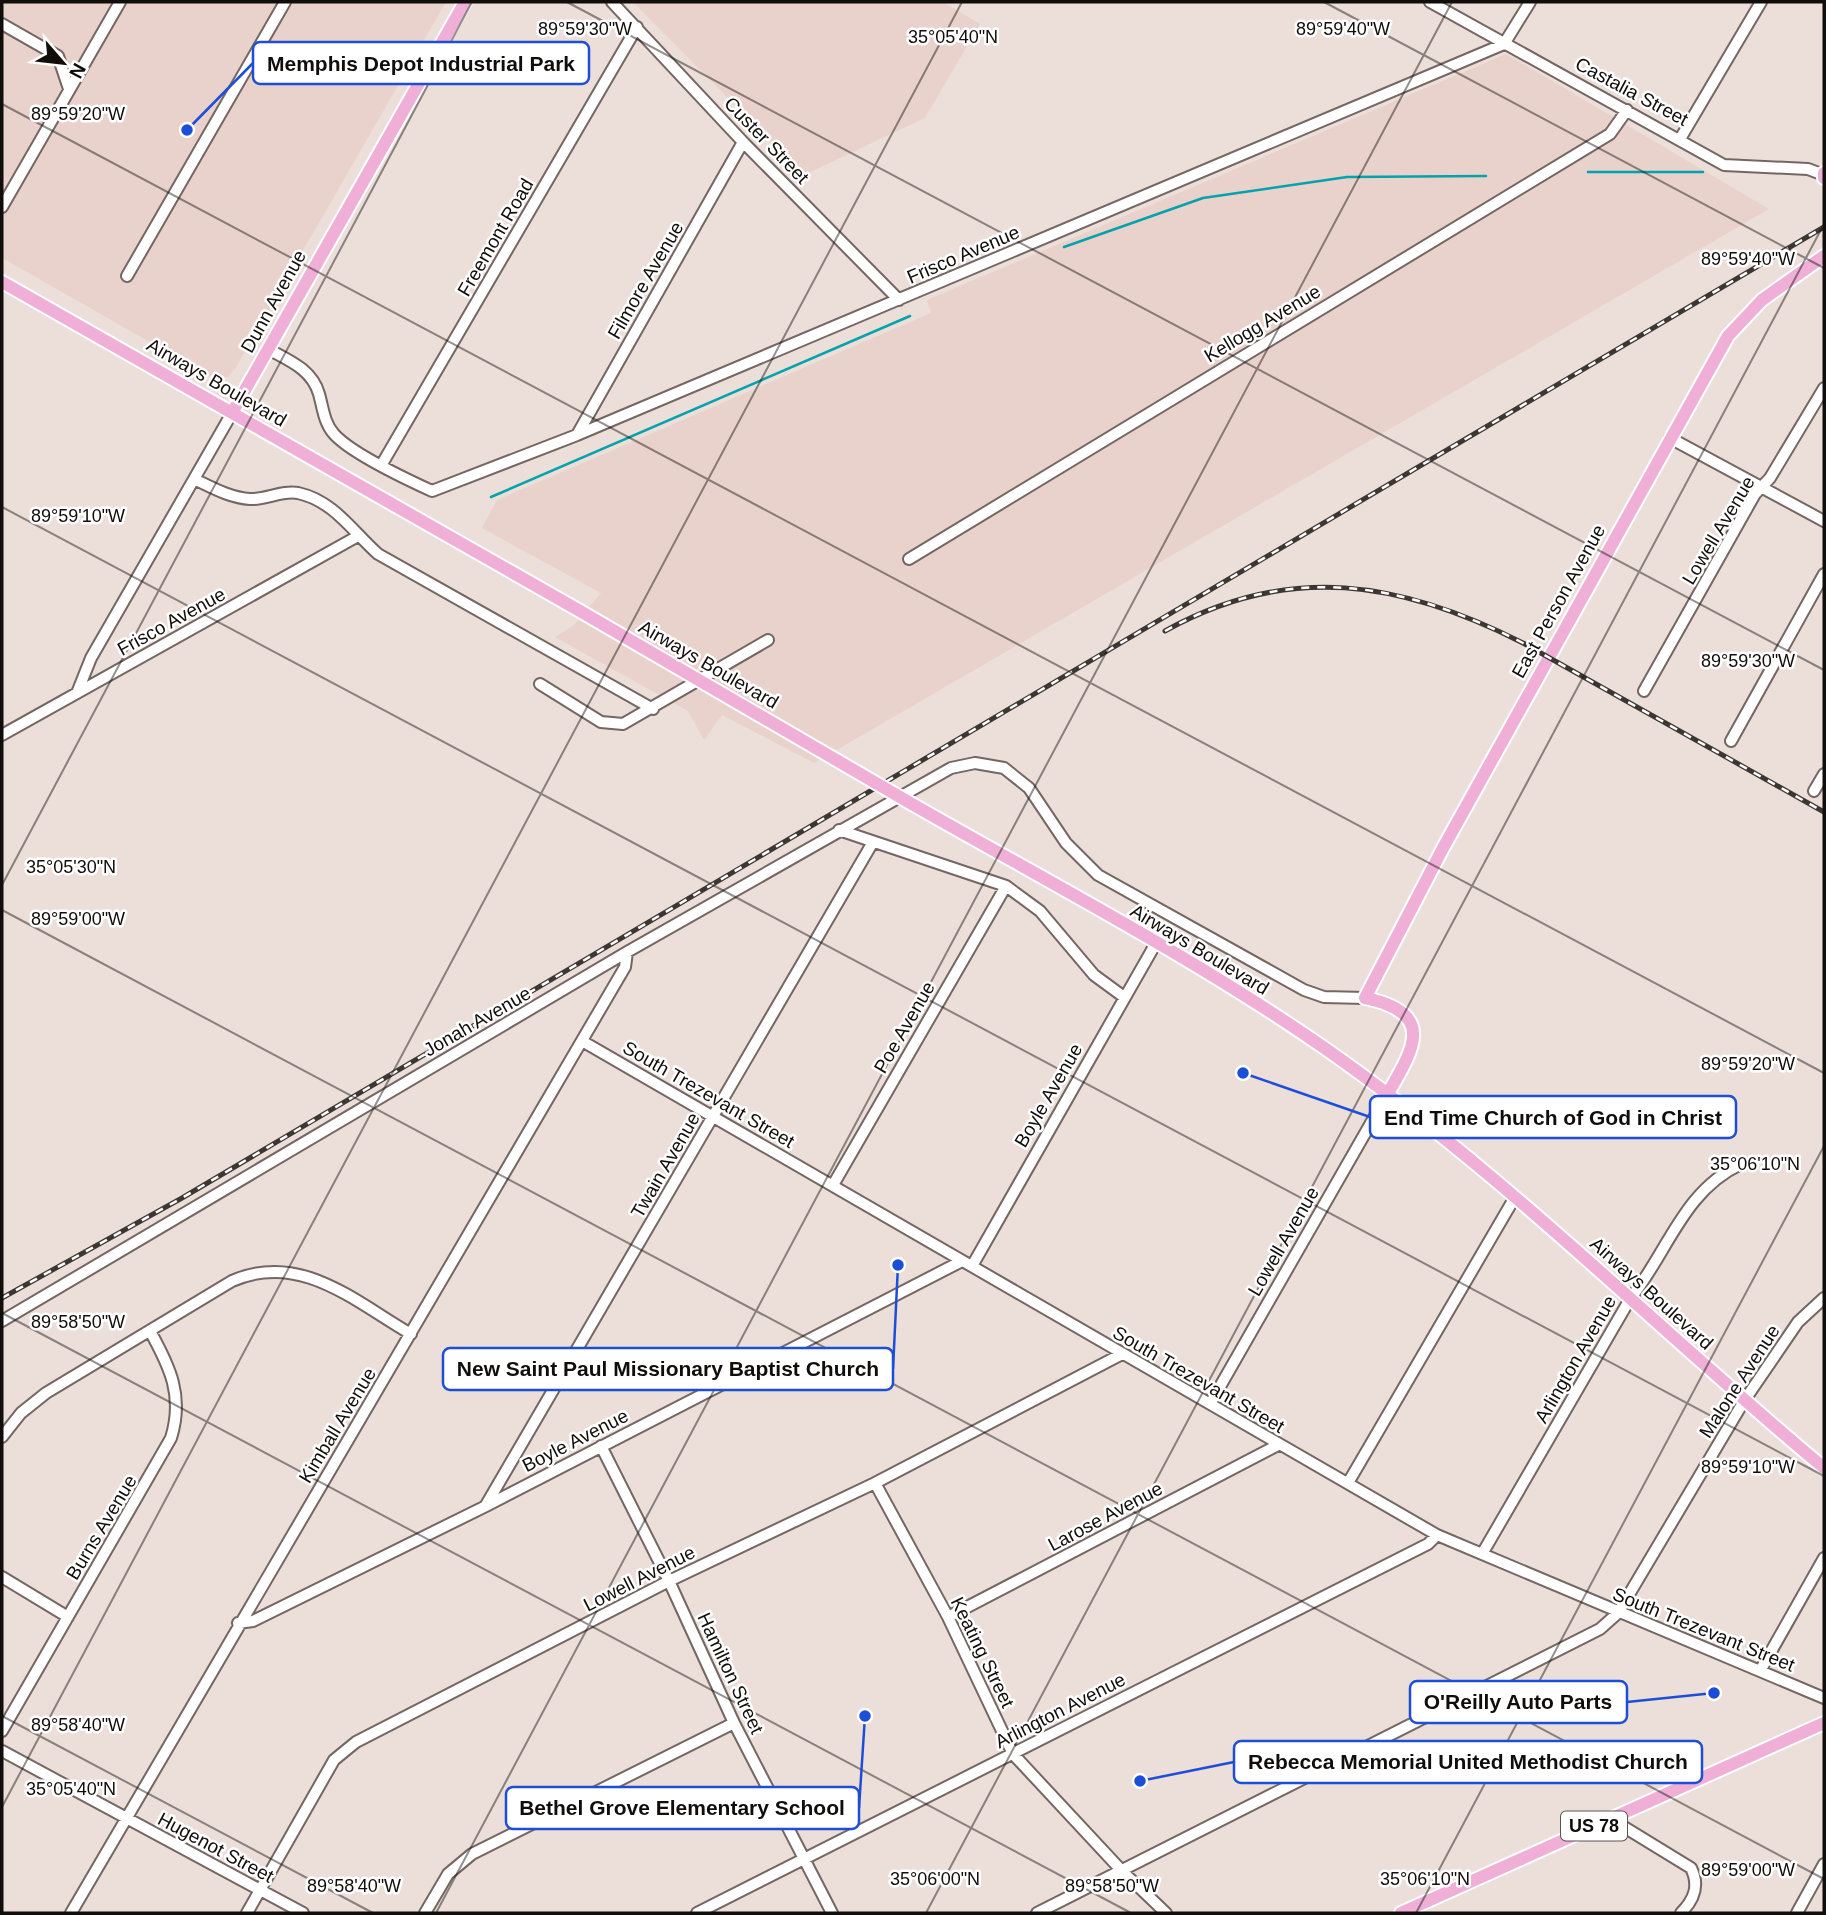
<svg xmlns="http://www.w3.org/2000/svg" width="1826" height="1915" font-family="Helvetica,sans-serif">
<rect width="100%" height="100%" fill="#ecded9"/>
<!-- built -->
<path fill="#e9d2cb" d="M2,2H446L235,369L228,377L215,379L2,258Z
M633,2H943L980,24L925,118L804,175Z
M1506,54L1769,209L814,763L722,715L704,740L688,711L555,637L574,625L601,593L482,528L497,500L931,313L927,300Z"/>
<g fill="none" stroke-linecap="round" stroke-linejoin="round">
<!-- stream -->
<path stroke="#03a2ac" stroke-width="2.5" d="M1588,172H1703
M1064,247L1203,198L1347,177L1486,176
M491,497L910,316"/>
<!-- minor casing -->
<g stroke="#746763" stroke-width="14">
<path id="minor" d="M612,2L743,142L899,300
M1430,2L1724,165L1808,169L1824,175
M2,24L58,56L69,89
M1680,139L1761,2
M2,207L120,2
M127,276L285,2
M268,349C288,360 312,369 319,394C323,408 324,423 334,434C351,453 408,480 432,491L577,435L1504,44L1530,2
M577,435L743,142
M1670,438L1824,521
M382,464L637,27
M194,479C211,487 230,498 250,499C265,500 282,490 298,493C334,501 352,531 378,554L653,709
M909,559L1610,134L1627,110
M540,684L601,722L623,724L768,640
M1644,691L1755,494L1770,478L1824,388
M77,693L91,658L232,413
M2,735L358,536
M1731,741L1824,574
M1814,791L1824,774
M839,830L1006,886L1040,911L1094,975L1124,997
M582,1041L1437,1535L1824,1698
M833,1185L1006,886
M972,1266L1156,943
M2,1321L627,952L951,768L975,763L1004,768L1029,788L1066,843L1098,875L1304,990L1324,997L1365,998
M1210,1404L1387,1095
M2,1437L21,1413L46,1393L232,1281C300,1251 354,1301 411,1334
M601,1446L669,1581L734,1723L832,1913
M875,1483L948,1617L1013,1754L1122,1871L1166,1913
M1348,1483L1515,1197
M486,1505L873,842
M1482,1554L1630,1299C1668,1252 1683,1191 1741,1164
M2,1577L68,1617
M948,1617L1278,1445
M238,1623L253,1621L486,1506L962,1261
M1760,1671L1824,1558
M2,1731L171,1438C184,1396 170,1367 150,1331
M2,1751L303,1913
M1611,1819L1691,1868C1700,1886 1694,1900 1681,1913
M71,1913L625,967L627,952
M247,1913L334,1760L356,1742L669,1581L875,1483L1122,1354
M425,1913L448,1874L472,1854L734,1723
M697,1913L1428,1544L1437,1535
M1037,1913L1600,1629L1618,1613L1744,1401L1798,1322L1824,1298
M1797,1913L1824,1864"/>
</g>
<!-- major casing -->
<g stroke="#fff" stroke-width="16">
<path id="major" d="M1824,173V178
M2,282L580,611
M232,413L465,2
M912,804C1050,883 1193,957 1323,1047C1503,1172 1657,1329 1824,1468
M1387,1095C1413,1050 1438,1013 1365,998L1443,848L1728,336L1762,300L1824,256
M1401,1913L1824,1723"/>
</g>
<!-- minor -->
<use href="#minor" stroke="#fff" stroke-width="10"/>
<!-- major -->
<use href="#major" stroke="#efafd6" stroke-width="12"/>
<!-- rail casing -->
<g stroke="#3d3734" stroke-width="5">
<path id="rail" d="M1165,631C1289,562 1401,581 1523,643L1824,812
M2,1298L182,1198L1824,227"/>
</g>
<!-- rail -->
<use href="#rail" stroke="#fff" stroke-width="2.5" stroke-dasharray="8" stroke-linecap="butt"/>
<!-- major-bridge casing -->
<g stroke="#fff" stroke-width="16" stroke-linecap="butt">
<path id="major-bridge" d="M580,611L912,804"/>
</g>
<!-- major-bridge -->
<use href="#major-bridge" stroke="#efafd6" stroke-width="12"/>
</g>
<!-- ticks -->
<path fill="none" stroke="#110d0b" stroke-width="2" stroke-opacity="0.45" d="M567,2L1824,670M1324,2L1824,268M2,104L1824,1073M2,507L1824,1476M2,885L472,2M2,910L1824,1879M2,1313L1131,1913M2,1716L373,1913M2,1807L962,2M436,1913L1452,2M926,1913L1824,224M1416,1913L1824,1146"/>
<g text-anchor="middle" stroke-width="5" stroke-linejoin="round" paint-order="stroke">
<!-- shield labels -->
<rect fill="#fff" stroke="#585654" stroke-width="2" x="1561" y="1811.5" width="66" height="29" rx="5"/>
<g font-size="18" font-weight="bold" fill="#110d0b">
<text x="1594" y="1832">US 78</text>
</g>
<!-- street labels -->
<g font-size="19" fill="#110d0b" stroke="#fff">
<text transform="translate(1632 91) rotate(28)" y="7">Castalia Street</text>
<text transform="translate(767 140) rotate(46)" y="7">Custer Street</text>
<text transform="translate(495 237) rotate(-60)" y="7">Freemont Road</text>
<text transform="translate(963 254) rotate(-23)" y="7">Frisco Avenue</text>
<text transform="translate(645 280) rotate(-60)" y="7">Filmore Avenue</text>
<text transform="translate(273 301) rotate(-61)" y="7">Dunn Avenue</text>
<text transform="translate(1262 323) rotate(-31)" y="7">Kellogg Avenue</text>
<text transform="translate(217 382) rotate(30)" y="7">Airways Boulevard</text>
<text transform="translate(1718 530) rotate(-59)" y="7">Lowell Avenue</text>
<text transform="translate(1558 601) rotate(-61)" y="7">East Person Avenue</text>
<text transform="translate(171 621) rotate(-29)" y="7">Frisco Avenue</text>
<text transform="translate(709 664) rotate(30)" y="7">Airways Boulevard</text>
<text transform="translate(1200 949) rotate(31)" y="7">Airways Boulevard</text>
<text transform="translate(477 1021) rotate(-30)" y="7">Jonah Avenue</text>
<text transform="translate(904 1027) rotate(-60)" y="7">Poe Avenue</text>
<text transform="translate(709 1094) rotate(30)" y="7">South Trezevant Street</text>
<text transform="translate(1048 1095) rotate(-60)" y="7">Boyle Avenue</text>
<text transform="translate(665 1165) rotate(-60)" y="7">Twain Avenue</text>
<text transform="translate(1283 1241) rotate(-60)" y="7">Lowell Avenue</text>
<text transform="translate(1652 1293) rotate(42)" y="7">Airways Boulevard</text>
<text transform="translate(1575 1359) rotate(-60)" y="7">Arlington Avenue</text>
<text transform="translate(1199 1379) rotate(30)" y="7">South Trezevant Street</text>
<text transform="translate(1739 1381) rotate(-57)" y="7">Malone Avenue</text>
<text transform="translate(337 1425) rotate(-59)" y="7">Kimball Avenue</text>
<text transform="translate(575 1440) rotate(-27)" y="7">Boyle Avenue</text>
<text transform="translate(1105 1516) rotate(-28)" y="7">Larose Avenue</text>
<text transform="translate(101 1527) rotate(-59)" y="7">Burns Avenue</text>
<text transform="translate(639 1578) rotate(-27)" y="7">Lowell Avenue</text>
<text transform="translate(1704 1629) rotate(22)" y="7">South Trezevant Street</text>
<text transform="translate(983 1652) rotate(64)" y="7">Keating Street</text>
<text transform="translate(731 1673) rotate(65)" y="7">Hamilton Street</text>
<text transform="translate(1060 1710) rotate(-27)" y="7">Arlington Avenue</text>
<text transform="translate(216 1847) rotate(28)" y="7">Hugenot Street</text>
</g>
</g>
<g font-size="18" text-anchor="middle" fill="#110d0b" stroke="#fff" stroke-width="5" stroke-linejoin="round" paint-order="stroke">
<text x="585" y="35">89°59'30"W</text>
<text x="1343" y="35">89°59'40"W</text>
<text x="953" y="43">35°05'40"N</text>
<text x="78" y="120">89°59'20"W</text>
<text x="1748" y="265">89°59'40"W</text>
<text x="78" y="522">89°59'10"W</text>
<text x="1748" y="667">89°59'30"W</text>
<text x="71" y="873">35°05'30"N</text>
<text x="78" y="925">89°59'00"W</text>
<text x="1748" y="1070">89°59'20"W</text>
<text x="1755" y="1170">35°06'10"N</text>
<text x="78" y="1328">89°58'50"W</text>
<text x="1748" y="1473">89°59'10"W</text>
<text x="78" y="1731">89°58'40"W</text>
<text x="71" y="1795">35°05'40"N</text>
<text x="1748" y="1876">89°59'00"W</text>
<text x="935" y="1885">35°06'00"N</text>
<text x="1425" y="1885">35°06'10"N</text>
<text x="354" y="1892">89°58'40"W</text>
<text x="1112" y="1892">89°58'50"W</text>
</g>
<!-- callouts -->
<path fill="none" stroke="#1d4ed8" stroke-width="2.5" d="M187 130L253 63M1243 1073L1370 1117M898 1265L893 1369M1714 1693L1627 1702M1140 1781L1234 1762M865 1716L859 1808"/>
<g fill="#1d4ed8" stroke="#fff" stroke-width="2.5">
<circle cx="187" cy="130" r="7"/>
<circle cx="1243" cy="1073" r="7"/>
<circle cx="898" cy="1265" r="7"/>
<circle cx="1714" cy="1693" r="7"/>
<circle cx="1140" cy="1781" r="7"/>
<circle cx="865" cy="1716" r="7"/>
</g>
<g fill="#fff" stroke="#1d4ed8" stroke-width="2.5">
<rect x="253" y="42" width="336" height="42" rx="7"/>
<rect x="1370" y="1096" width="366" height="42" rx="7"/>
<rect x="443" y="1348" width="450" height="42" rx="7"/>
<rect x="1410" y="1681" width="217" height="42" rx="7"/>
<rect x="1234" y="1741" width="468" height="42" rx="7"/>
<rect x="506" y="1787" width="353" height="42" rx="7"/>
</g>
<g font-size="21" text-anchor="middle" font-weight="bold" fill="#110d0b">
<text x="421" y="71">Memphis Depot Industrial Park</text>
<text x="1553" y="1125">End Time Church of God in Christ</text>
<text x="668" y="1376">New Saint Paul Missionary Baptist Church</text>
<text x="1518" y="1709">O'Reilly Auto Parts</text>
<text x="1468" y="1769">Rebecca Memorial United Methodist Church</text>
<text x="682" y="1815">Bethel Grove Elementary School</text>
</g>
<!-- border -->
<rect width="1826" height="1915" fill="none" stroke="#110d0b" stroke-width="7"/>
<!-- north arrow -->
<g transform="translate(63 63) rotate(118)" stroke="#ffffff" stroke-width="5" paint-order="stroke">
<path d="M0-5L12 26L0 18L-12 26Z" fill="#110d0b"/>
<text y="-10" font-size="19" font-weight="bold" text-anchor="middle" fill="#110d0b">N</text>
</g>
</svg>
